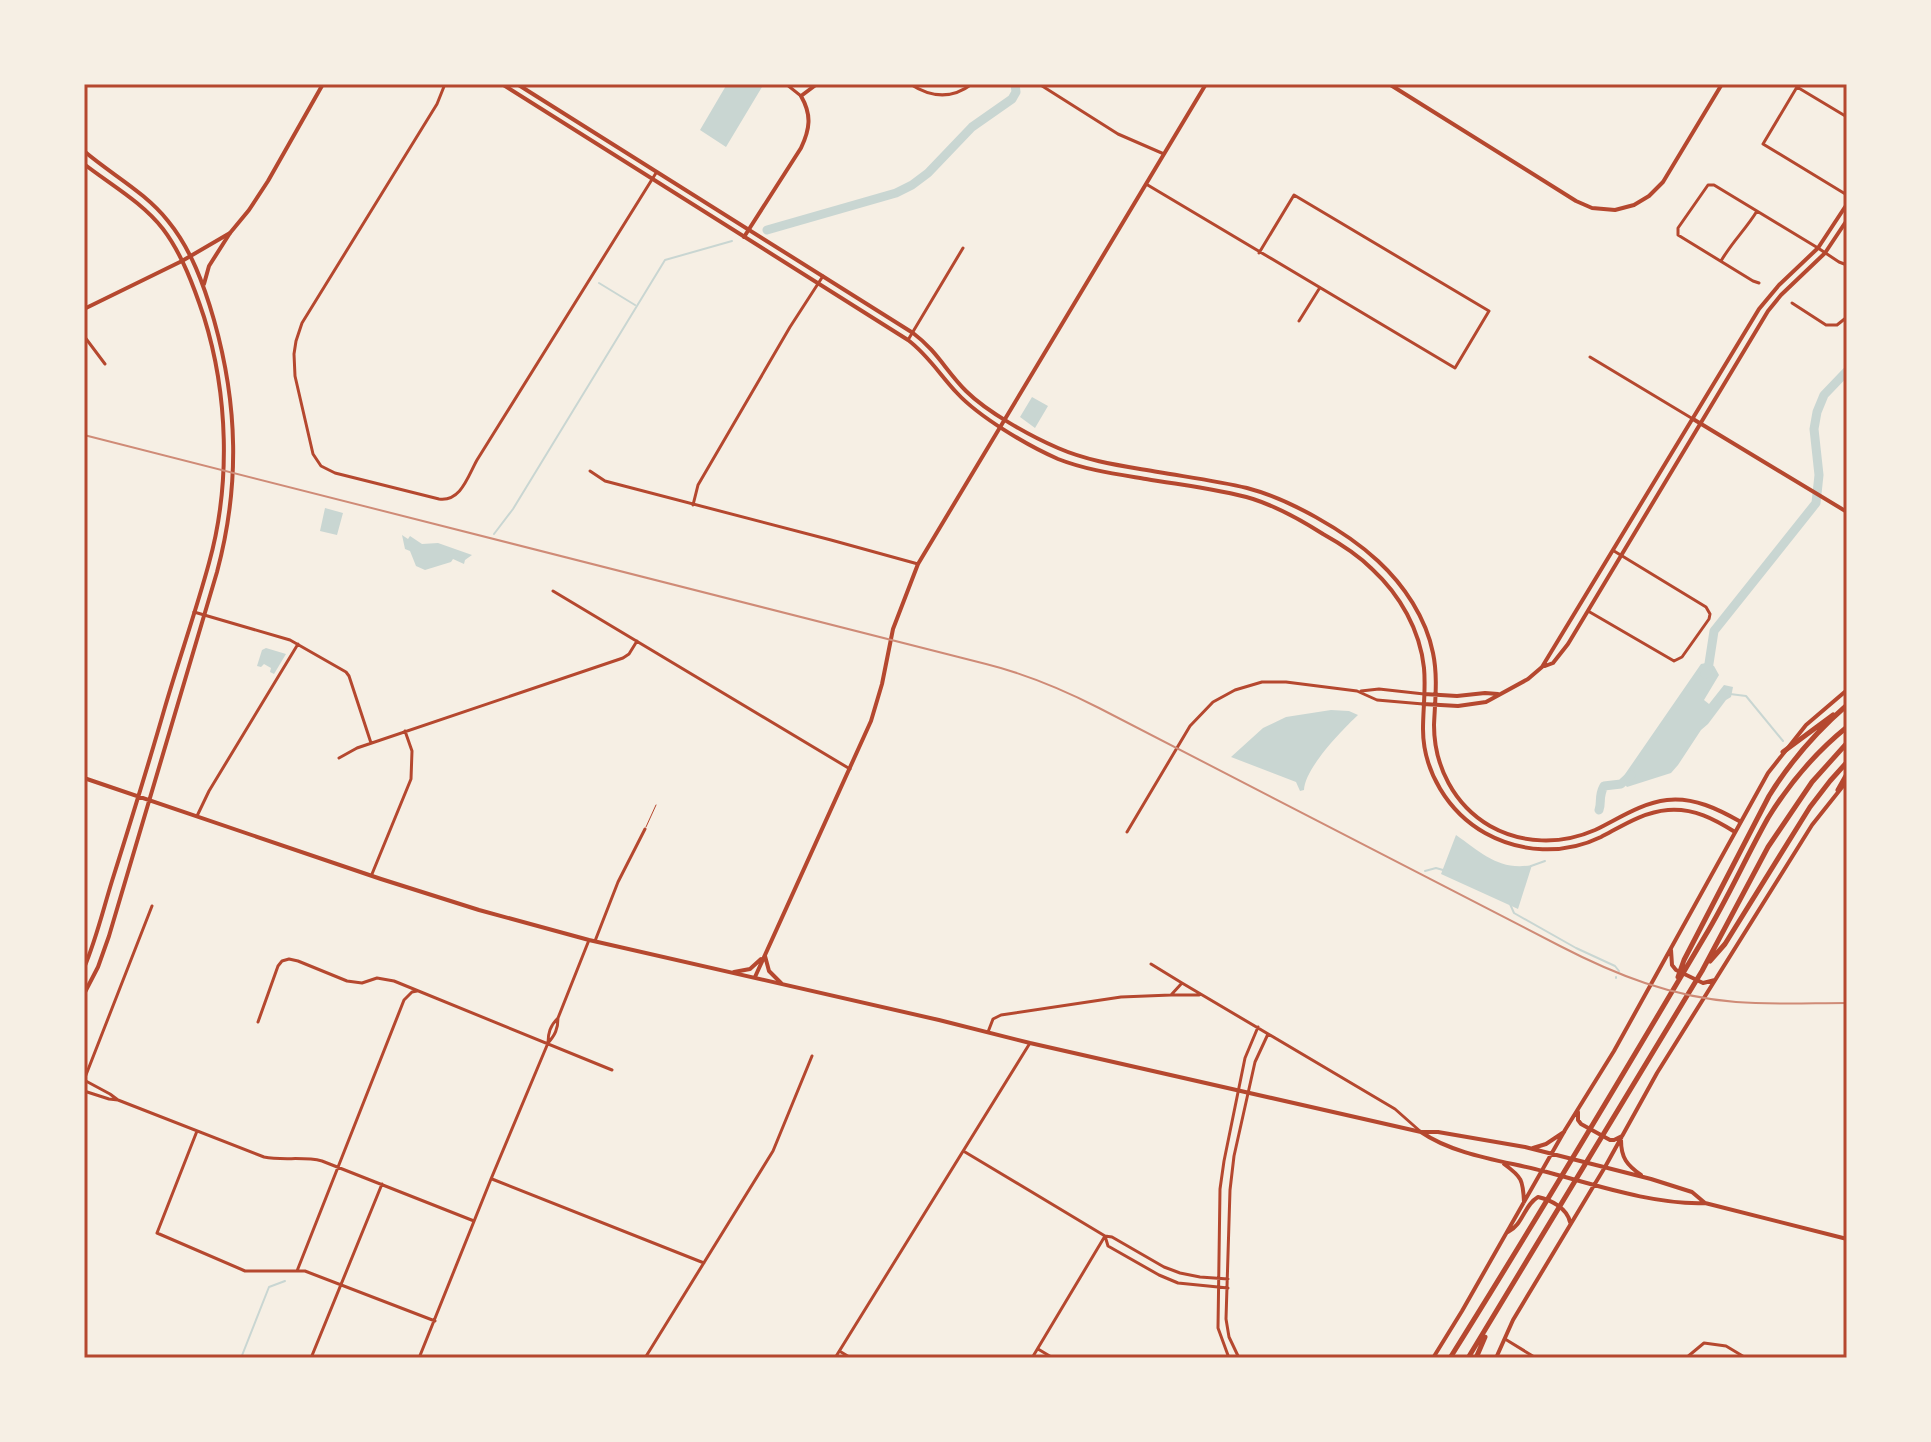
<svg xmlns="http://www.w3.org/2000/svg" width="1931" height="1442" font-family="'Alegreya Sans',sans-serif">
<rect width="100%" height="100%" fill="#f6efe4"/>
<!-- water -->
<path fill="#c9d6d2" d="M727,84H761L762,87L726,147L700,130Z
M1032,397L1048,406L1035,428L1020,417Z
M325,508L343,513L337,535L320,531Z
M402,535L408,539L410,536L422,544L438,543L472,555L465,560L464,564L453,559L451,562L425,570L416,566L410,551L405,549Z
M266,648L286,654L274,674L270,672L271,668L264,664L261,667L257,666L262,650Z
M1706,663L1714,666L1719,675L1704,700L1709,704L1724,685L1733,687L1731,697L1726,700L1708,724L1701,730L1678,765L1671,773L1627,787L1621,780L1701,664Z
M1331,710L1349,711L1358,715C1342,730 1305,768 1304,790L1300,791L1296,782L1231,757L1263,728L1286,717Z
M1456,835C1482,853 1499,871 1532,865L1518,909L1441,874Z"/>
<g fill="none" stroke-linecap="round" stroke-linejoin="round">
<!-- stream -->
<path stroke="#c9d6d2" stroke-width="2" d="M599,283L635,305
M494,534L513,509L665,260L732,241
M1730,694L1746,696L1783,741
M1531,866L1545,861
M1425,871L1436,868L1443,870
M1510,904L1514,913L1576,948L1615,966L1619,971
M1616,978V977
M241,1358L269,1287L285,1281"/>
<!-- river -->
<path stroke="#c9d6d2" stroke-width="9" d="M767,230L896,193L912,185L928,173L972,127L1012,99L1016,92L1015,84
M1705,674L1708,670L1714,631L1816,503L1819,475L1814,429L1817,412L1824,395L1847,371
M1599,810C1602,802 1598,797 1604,786L1621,784L1631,775"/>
<!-- service -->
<path stroke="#b5482f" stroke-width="1" d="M646,827L656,805"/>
<!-- minor -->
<path stroke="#b5482f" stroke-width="3" d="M445,84L437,104L302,323L296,341L294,354L295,376L313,454L321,466L335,473L439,499C461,502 468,476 477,460L656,173
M786,84L801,96
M910,84C930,97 951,100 972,84
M1039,84L1118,134L1164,154
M1847,117L1797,87L1763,144L1847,195
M1146,184L1455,368L1489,311L1294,195L1259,253
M1721,261C1732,242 1746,229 1757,211
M1759,283L1753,281L1678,235V228L1708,185H1714L1818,248L1839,262L1847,265
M1792,303L1826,325H1837L1847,317
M1299,321L1319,289
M84,336L105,364
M908,340L963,248
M1590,357L1693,419
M590,471L605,481L831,540L918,564
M693,505L698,485L790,327L823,276
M553,591L850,769
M1588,611L1674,661L1682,657L1709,619L1710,614L1706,607L1614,551
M194,612L290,640L346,672L349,676L371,743
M1361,691L1379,689L1424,694
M339,758L357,748L623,658L629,654L637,641
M197,816L209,791L298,644
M1127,832L1190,726L1213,702L1235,690L1262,682H1286L1357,691L1377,700L1423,704
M372,874L411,779L412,751L405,731
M595,941L618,882L645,829
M1151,964L1182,983
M1171,995H1199
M258,1022L278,966L282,961L289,959L298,961L347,981L362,983L377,978L394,981L612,1070
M988,1032L993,1019L1001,1015L1121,997L1171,995L1182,983L1395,1109L1421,1132
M548,1043C548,1033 550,1026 558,1018
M84,1080L110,1094L118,1100L264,1157C283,1161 303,1156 322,1161L474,1221
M84,1080L152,906
M84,1091L109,1099L118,1100
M197,1131L157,1233L245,1271H305L435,1321
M965,1152L1105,1236L1112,1237L1164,1267L1180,1273L1200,1277L1228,1279
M492,1179L704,1263
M1105,1236L1108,1246L1159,1275L1178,1283L1228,1288
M297,1271L404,1000L412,992L417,991
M1505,1339L1536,1358
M1038,1349L1053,1358
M841,1352L851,1358
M311,1358L382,1184
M419,1358L491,1179L548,1043C555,1035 558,1029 558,1018L589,940
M645,1358L773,1151L812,1056
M835,1358L1030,1043
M1032,1358L1105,1236
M1229,1358L1218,1328L1220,1189L1224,1161L1245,1058L1258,1027
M1239,1358L1229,1337L1226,1319L1230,1190L1234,1156L1255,1062L1268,1034
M1686,1358L1704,1343L1726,1346L1746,1358"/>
<!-- tertiary -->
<path stroke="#b5482f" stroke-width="4" d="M1389,84L1576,201L1592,208L1615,210L1634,205L1649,196L1663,182L1722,84
M744,237L801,148C810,129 812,115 801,96L817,84
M84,309L182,261L230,233L249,210L268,181L323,84
M1693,419L1847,512
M765,956L769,971L781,983
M734,972L750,969L761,959
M755,977L871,721L882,684L893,629L918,564L1206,84"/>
<!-- secondary -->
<path stroke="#b5482f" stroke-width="4" d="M502,84L908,340C928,355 940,375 957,393C979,417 1028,446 1058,459C1086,470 1116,474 1146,479C1181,485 1219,489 1253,499C1278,507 1301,520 1323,534C1341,544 1358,555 1372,569C1400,595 1420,630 1424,668C1426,688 1423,709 1423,729C1423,771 1448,812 1485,833C1521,853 1564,855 1601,837C1622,826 1643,812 1668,810C1694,808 1714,819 1735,832
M517,84L913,333C937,351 946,371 966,391C987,412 1030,436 1058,448C1090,462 1124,466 1158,472C1187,477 1218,481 1247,488C1289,499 1346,531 1378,561C1404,585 1426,618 1433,653C1438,677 1435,701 1434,725C1434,766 1454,805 1490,826C1522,844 1561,845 1595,830C1618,819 1641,803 1667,800C1694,797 1718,809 1741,822
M84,151C112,175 145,192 168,221C191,249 204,285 214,320C238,405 240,486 217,572L109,936L98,967L84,994
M84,164C111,185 142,202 163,229C182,254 194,287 204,317C228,394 231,484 209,563C196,611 179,659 165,707C148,766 130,824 112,881C103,910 96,940 84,968
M204,284L209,266L230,233
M1545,666L1553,663L1568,644L1768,311L1781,295L1825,253L1847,220
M1424,694L1457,696L1485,693L1498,694
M1423,704L1458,706L1486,702L1528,679L1542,667L1759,309L1779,285L1818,248L1847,204
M84,778L381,879L479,910L589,940L939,1020L1030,1043L1421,1132H1438L1525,1147L1651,1179L1692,1192L1705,1203
M1671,950L1672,965L1676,970L1703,983L1715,980
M1578,1112V1120L1581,1124L1610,1140H1614L1622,1136
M1421,1132C1454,1155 1504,1161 1543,1171C1593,1184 1653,1205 1705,1203L1847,1239
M1621,1140C1621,1158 1627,1165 1641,1175
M1533,1148L1546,1144L1564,1132
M1504,1164C1522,1177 1523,1180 1524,1202
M1508,1232C1523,1225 1524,1205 1538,1197C1551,1200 1567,1208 1570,1222
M1433,1358L1462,1311L1565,1130L1614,1051L1768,773L1806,725L1847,690
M1496,1358L1513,1320L1605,1167L1657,1073L1812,825L1847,781"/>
<!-- motorway -->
<path stroke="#b5482f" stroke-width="5" d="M1783,752L1833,715
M1838,790L1847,774
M1710,961L1725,944L1810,807L1830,781L1847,762
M1678,977L1684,960L1769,796C1790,762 1816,732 1847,705
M1450,1358C1537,1219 1621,1078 1705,936C1728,898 1746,857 1768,818C1789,784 1816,752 1847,727
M1468,1358L1702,971L1768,847L1812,782L1847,743
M1476,1358L1485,1337"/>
<!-- rail -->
<path stroke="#cf8b77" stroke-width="2" d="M84,435L986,664C1026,674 1062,689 1099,708L1560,946C1616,975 1672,997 1736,1002C1773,1005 1810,1003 1847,1003"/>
</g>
<!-- border -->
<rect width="1931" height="1442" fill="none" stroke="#f6efe4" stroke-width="172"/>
<rect x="86" y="86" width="1759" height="1270" fill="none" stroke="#b5482f" stroke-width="3"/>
</svg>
